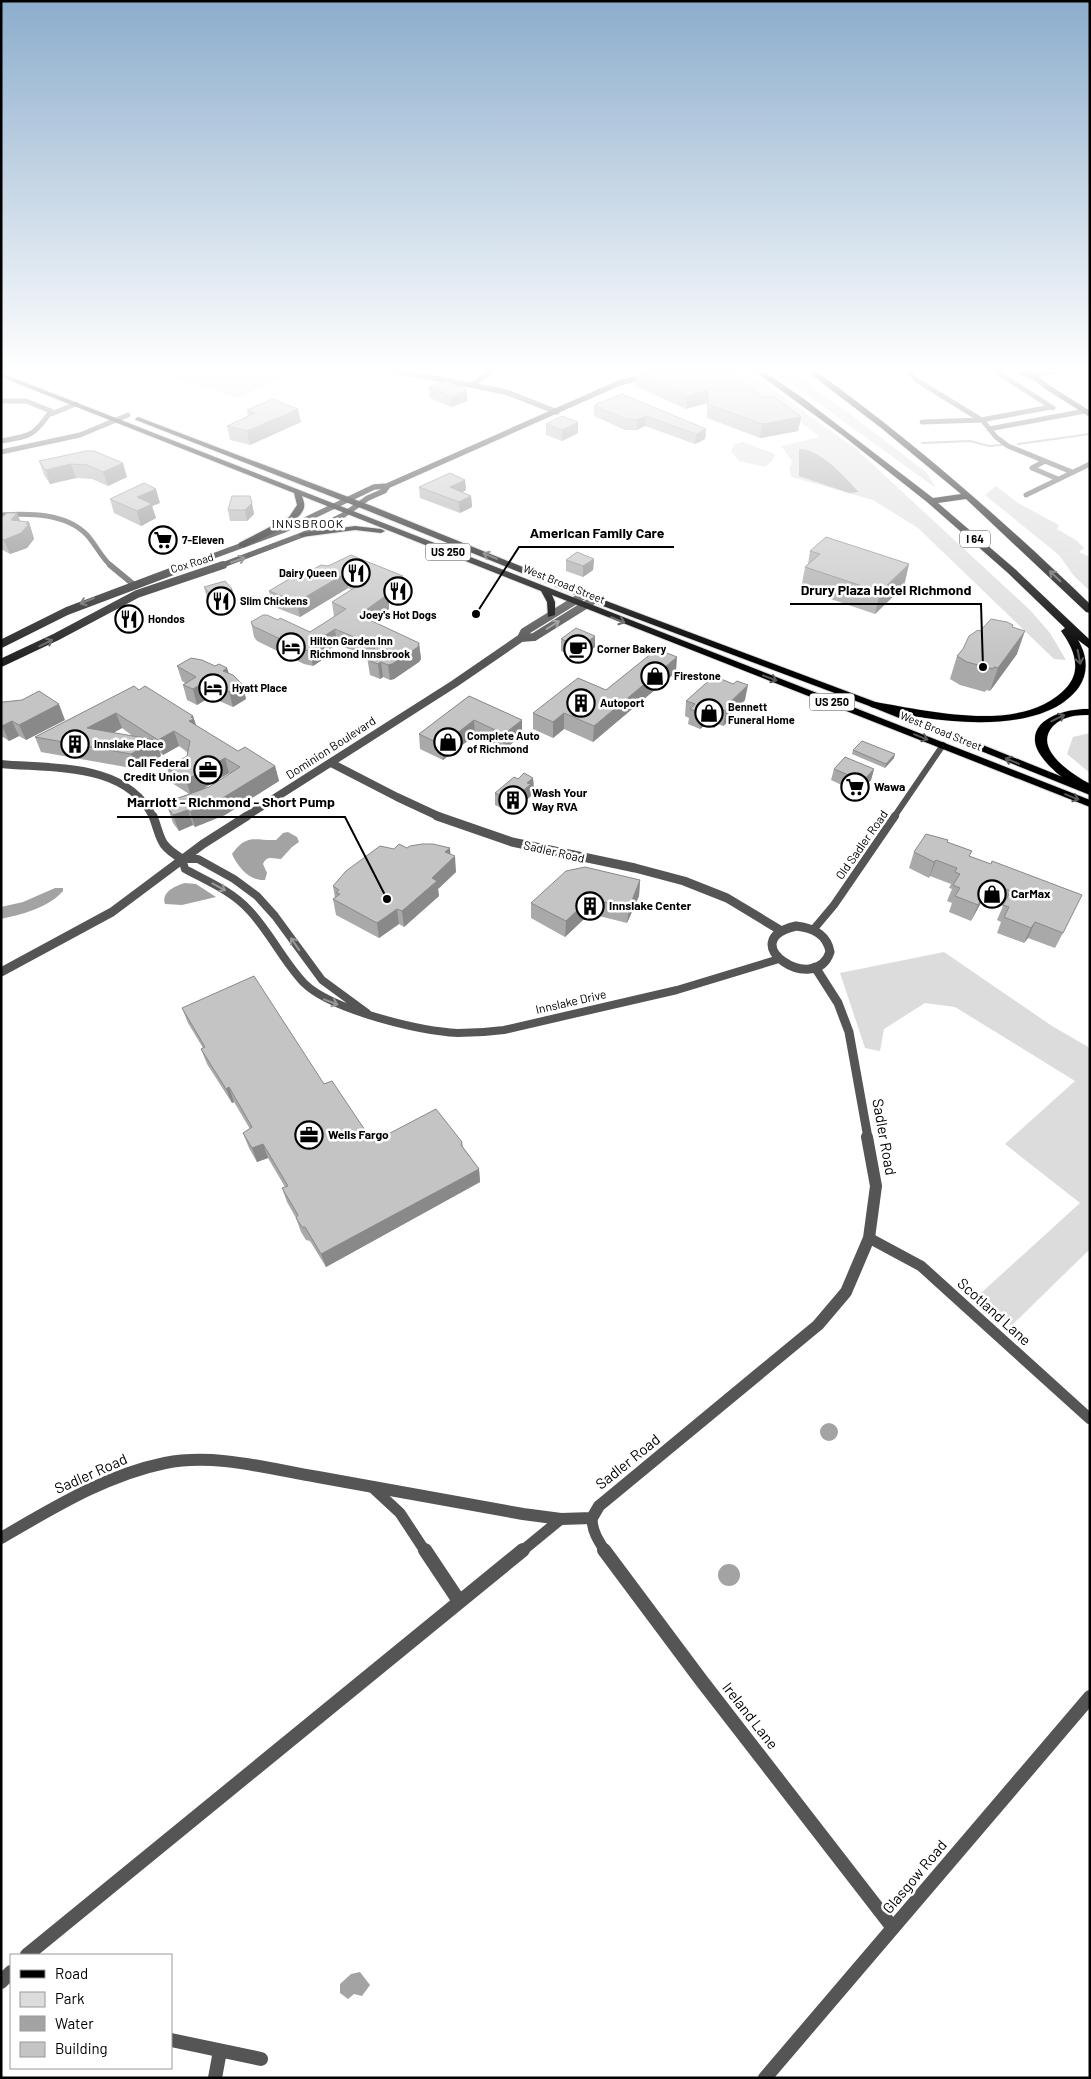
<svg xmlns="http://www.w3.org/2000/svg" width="1091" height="2079" font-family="Barlow,sans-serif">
<rect width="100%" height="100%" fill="#fff"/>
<!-- green -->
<path fill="#dcdcdc" d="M153,370H295L238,398Z
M716,370H746L856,449L1031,611L1050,633L1066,660L1054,659L918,528L873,500L792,477L789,469L792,461L781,446L820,437C794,418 746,377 716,370Z
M772,370H796L818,392L850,414L926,472L936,488Z
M743,442L775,454L773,460L765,467L739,461L731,451L735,444Z
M996,486L1018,503L1059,525L1057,529L1076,540L1084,548L1079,552L1090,557V591L1074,576L1059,555L985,495Z
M1090,733V773L1067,754L1073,737Z
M944,952L1052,1026L1090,1048V1249L1011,1326L981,1293L1080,1203L1005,1144L1075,1081L955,1007L925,1003L884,1029L880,1051L865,1048L840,973Z"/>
<!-- water -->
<path fill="#a3a3a3" d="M799,449C820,448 845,478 859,492L849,493L799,476Z
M288,832L297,837L299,842L292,847L281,859C273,859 267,855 263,864L267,873L265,880C249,881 238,867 232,854C247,833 255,841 276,840L283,833Z
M185,883L196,884L216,897L182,905L165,904C161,892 175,886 185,883Z
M55,888H63V891C48,908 23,914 1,919V907L23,902Z
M820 1432a9 9 0 1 1 18 0a9 9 0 1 1-18 0Z
M718 1575a11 11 0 1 1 22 0a11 11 0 1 1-22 0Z
M360,1972L370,1985L362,1996L354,1994L348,1999L340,1993V1984L351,1974Z"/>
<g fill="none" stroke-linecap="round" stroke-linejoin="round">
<!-- stream -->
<path stroke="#a3a3a3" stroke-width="2" d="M922,443L970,441L989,446L1002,445
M1018,444L1090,434"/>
<!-- primary casing -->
<g stroke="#dbdbdb" stroke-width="2">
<path id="primary" d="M1,373L1090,800V807L552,595L555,602V615L548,617L547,602L541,591L302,496C304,502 306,506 302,512C294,526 260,539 245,547H239V543L289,517L297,505L294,493L1,377Z
M138,417L372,506L609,602L878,703L1090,788V795L872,707L603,606L366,510L136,420L135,419Z
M355,526L381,529L385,531L381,533L355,530L302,537L298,535L302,533Z"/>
</g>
<!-- motorway casing -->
<g stroke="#dbdbdb" stroke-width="1">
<path id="motorway" d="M753,370H762L804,399L933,498L961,494L880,427L805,370H814C913,441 1003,520 1090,604V613L1086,612L966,499L938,503L1015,569L1090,640V649L1078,640C1087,655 1089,672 1079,687C1041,740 925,721 871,707L869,705L875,702C930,711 1024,735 1067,687C1083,669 1073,647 1061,631L1065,628L1008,573L927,502L842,435Z
M1090,709V715C1076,715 1063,716 1053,726C1032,749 1072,774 1090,784V793C1072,788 1036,760 1035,741C1033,716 1071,708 1090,709Z"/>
</g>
<!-- minor-far4 -->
<path stroke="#555" stroke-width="5" d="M851,370H853
M906,370L918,381L983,421L996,437L1008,446L1072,472
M994,370L1053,408
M1031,376L1062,370
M472,385L493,370
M1,401H26L51,411C34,436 31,436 1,441
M51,414L76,404
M922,422L981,420L1051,407
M989,429L1085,411
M1,452L80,435L128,415
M1045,461L1032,468L1058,479
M1026,495L1090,464
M1,515C29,513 66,513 87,535C96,545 101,557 111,566"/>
<!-- minor-far3 -->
<path stroke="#555" stroke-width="6" d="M110,565L133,584
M894,817L943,745"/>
<!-- minor-far2 -->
<path stroke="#555" stroke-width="8" d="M813,930L834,905L895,816
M367,1013L322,980L275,916L257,896L234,879L198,859H182L185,869C207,881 232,891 249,910C270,932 283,961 304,983C331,1010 420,1031 458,1033C474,1033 489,1032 504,1030L677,990L779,959"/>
<!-- minor-far1 -->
<path stroke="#555" stroke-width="11" d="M869,1238L921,1266L1090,1419
M372,1487L400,1513L425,1551
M592,1518C592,1531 598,1540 605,1551
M522,1551L561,1519"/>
<!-- minor -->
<path stroke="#555" stroke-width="14" d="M425,1550L459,1601
M604,1550L701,1680L893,1928
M27,1955L523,1550
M1,1982L11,1972
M171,2040L261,2059
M215,2078L220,2051
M765,2078L1090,1697"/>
<!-- tertiary-far3 -->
<path stroke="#555" stroke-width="5.5" d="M392,370L506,392L557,412"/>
<!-- tertiary-far2 -->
<path stroke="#555" stroke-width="8" d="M521,638L524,632L584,595
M331,763L397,797L440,817
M1,764C53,769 126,762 153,817
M245,817L454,684L521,638L534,637L595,599"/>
<!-- tertiary-far1 -->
<path stroke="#555" stroke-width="9" d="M153,816C162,840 158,844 182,859
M437,816L512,842L635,868L684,881L727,898L780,930
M796,926C813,928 827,934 830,952C815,997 732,941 796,926Z
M815,967L838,1003L849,1032L868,1138
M1,972L112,912L203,844L247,816"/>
<!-- tertiary -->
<path stroke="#555" stroke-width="12" d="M1,1538C53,1508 106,1475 165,1463C216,1453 269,1469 318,1477C387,1490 455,1502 523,1514L561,1519L592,1518L599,1506L818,1325L846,1292L869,1238L876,1186L867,1137"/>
<!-- secondary-far1 -->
<path stroke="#222" stroke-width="5.5" d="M1015,370L1030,376
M1025,370L1047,387L1090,414
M186,566L284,530L374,487L387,486L619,383L672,370
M220,566L302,535L342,516L368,498L384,491L387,487"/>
<!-- secondary -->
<path stroke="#222" stroke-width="8" d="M1,644L67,611L189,565
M1,663L56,637L137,594L223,565"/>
<!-- primary -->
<use href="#primary" fill="#000" fill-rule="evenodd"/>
<!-- motorway -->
<use href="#motorway" fill="#000" fill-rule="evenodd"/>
</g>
<!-- wall -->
<path fill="#a9a9a9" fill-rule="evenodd" d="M636,372L761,395L801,417L798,431L760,438L707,418V403L686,409L635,386Z
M429,387L467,390V401L451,407L430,398Z
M596,404L706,429L705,439L695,444L645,426L637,430H625L594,416V406H596Z
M247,410L301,422L250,445L230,440L227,426L248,416Z
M546,424L578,433L562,441L546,435Z
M86,451L127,477L108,486L92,479L76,478L50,484L44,475L39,461Z
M465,480L466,490L462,492L471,496L472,507L460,513L420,498L419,487Z
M250,496L254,514L247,521H230L228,510Z
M110,499L160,503L152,506L156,518L141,526L114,513Z
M17,513L20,521L29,522L34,539L27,548L10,554L1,549V518Z
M810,551L909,564L904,586L875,614L801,589L805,567L808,564Z
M594,559L593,570L583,577L566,571V560Z
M321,565L404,591L389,602V609L373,621L419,643L421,659L419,662L394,679L390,680L383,677L380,679L370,675L367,657L337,644L324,653L325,658L313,666L304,664L257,641L254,637L251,622L310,632L334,617L332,602L352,590L348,588L300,617L272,606L269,591L294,580Z
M204,587L232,589L235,600L214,607L207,598Z
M1013,625L1012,627L1017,654L990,691L986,690L985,692L960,685L950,679L957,656L980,631Z
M561,639L595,647L580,658L561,651Z
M177,666H215L227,668L229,673L242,684L246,699L233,707L210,697L197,705L187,700L183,685L185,683L182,681Z
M676,672L593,742L564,729L553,738L533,729V713L606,690Z
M139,690L193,716L196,726L238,751L275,766L279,781L225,815L195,827L193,825L179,831L173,823L168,808L171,806L170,801L189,794L172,783L167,768L187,756V752L179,746L163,755L160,753L161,756L137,769L41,752L35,737ZM122,728L134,737L113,733ZM229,773L230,774L209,787L203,789Z
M469,696L522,720V735L505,749L475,735L443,760L420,749L419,734Z
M745,700L730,715V720L723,726L718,724L714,728L705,725L700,729L688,724L689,718L685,716L686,701Z
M1,701L3,702L65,720L26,740L19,736L9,741L3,737L1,738Z
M853,750L894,758L885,768L852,754Z
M834,769H874L871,780L859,793L831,780Z
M533,778L534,790L531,792V796L511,813L495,805V793Z
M947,842L970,856L1063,933L1055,948L1028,938L1024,943L997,933L1001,922L997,920L1003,906L983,899L971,921L949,912L952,903L947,901L952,889L949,888L951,884L930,876L929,878L909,868L914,852Z
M407,848H450V854L456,872L438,889L439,896L404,927L399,924L379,938L336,915L333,899L335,898L333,886Z
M640,880L639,896L627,923L599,916L583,920L565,937L531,918V903Z
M182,1008L324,1084L373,1142H462L463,1147L479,1169L480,1182L326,1267L310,1241L306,1240L301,1232L296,1218L287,1202L282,1188L285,1187L268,1158L257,1162L249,1148L243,1133L250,1129L234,1102L232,1103L207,1064L201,1049L203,1048L188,1023Z"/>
<!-- shaded-wall -->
<path fill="#898989" d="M467,390V401L451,407V397Z
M708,390L707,403L686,409L687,396Z
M298,409L301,422L250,445L247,431Z
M646,416L645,426L637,430V420Z
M801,417L798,431L760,438L762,424Z
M578,422V433L562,441V430Z
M706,429L705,439L695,444L696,434Z
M123,463L127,477L108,486L103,472Z
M71,464L76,478L50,484L46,470Z
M465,480L466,490L451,498L450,487Z
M156,489L160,503L152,506L156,518L141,526L137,511V497Z
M471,496L472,507L460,513L459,502Z
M252,503L254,514L247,521L245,510Z
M17,513L23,528L29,522L34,539L27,548L10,554L4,540L11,520Z
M594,559L593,570L583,577V566Z
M909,564L904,586L875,614L880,592Z
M346,573L348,588L300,617L297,602Z
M403,576L404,591L389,602V609L361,630L359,615L383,590Z
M232,589L235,600L214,607L211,595Z
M335,629L337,644L324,653L325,658L313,666L310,651L318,640Z
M1025,631L1017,654L990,691L998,668Z
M595,636V647L580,658L581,647Z
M419,643L421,659L419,662L394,679L390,680L388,665Z
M677,657L676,672L593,742L594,726Z
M381,662L383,677L380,679L378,664Z
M227,668L231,684L223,671Z
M206,681L210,697L197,705L193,689Z
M242,684L246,699L233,707L229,692Z
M748,685L745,700L730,715V720L723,726L726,711L728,704Z
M59,704L65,720L26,740L19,725Z
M707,709L705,725L700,729L702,714Z
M720,709L718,724L714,728L716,713Z
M116,713L122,728L93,744L87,728Z
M564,713V729L553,738V722Z
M193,716L198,731L189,721L191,717Z
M474,720L475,735L443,760L442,745Z
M522,720V735L505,749L504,734Z
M12,721L19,736L9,741L2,726Z
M174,731L179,746L163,755L158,740Z
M156,740L161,756L137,769L131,754Z
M895,754L894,758L885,768L886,764Z
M225,758L229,773L191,796L186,780Z
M275,766L279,781L225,815L195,827L190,812Z
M874,769L871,780L859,793L863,781Z
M533,778L534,790L531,792V796L511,813V801L527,783Z
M188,810L193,825L179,831L173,815Z
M450,848L451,860L455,856L456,872L438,889L439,896L404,927L402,911L432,878L445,852Z
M936,860L930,876L929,878L934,862Z
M640,880L639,896L627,923L629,908Z
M990,883L983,899L971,921L978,905Z
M600,901L599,916L583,920L565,937L566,921L584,904Z
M397,909L399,924L379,938L377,923Z
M1035,922L1028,938L1024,943L1031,928Z
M229,1087L234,1102L232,1103L226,1089Z
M263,1144L268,1158L257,1162L252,1148Z
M479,1169L480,1182L326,1267L321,1254Z"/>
<!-- building -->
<path fill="#c4c4c4" stroke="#898989" d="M647,370H725L761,395L766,397L773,396L801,417L762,424L708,404V390L687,396L636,372Z
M446,381L467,390L451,397L429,387Z
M622,394L706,429L696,434L646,416L637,420L626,419L594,406L598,405L596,404Z
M272,399L298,409L247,431L227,426L255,413L247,410Z
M562,416L578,422L562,430L546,424Z
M86,451H94L123,463L103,472L87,465L71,464L46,470L39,461Z
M450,473L465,480L450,487L471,496L459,502L419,487Z
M144,483L156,489L137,497L152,504L137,511L110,499Z
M232,496H250L252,503L245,510H228Z
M7,513H17L11,520L29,522L26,524H29L21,533L4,540L1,538V518Z
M826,537L909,564L880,592L805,567L820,554L810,551Z
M577,552L594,559L583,566L566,560Z
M351,555L403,576L383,590L388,592L386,593L388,594L359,615L419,643L418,647L392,664L388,665L381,662L378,664L368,660L372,657L366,655L375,648L372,646L373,645L335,629L318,640L322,643L310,651L301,649L253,626L251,622L263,615H267L278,620L280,618L310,632L346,609L332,602L365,581L346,573L297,602L269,591L291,578L294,580L321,565L328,566Z
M225,581L232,589L211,595L204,587Z
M991,619L1007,622L1013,625L1012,627L1025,631L998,668L994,667L993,669L967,662L957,656L963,649L969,636L978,630L980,631Z
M576,628L595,636L581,647L561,639Z
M657,649L677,657L594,726L564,713L553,722L533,713L578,678L606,690Z
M191,658L202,660L215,666L219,664L227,668L223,671L233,675L242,684L229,692L206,681L193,689L183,685L196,677L177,666Z
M714,676L733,684L737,681L748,685L728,704L732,705L726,711L720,709L716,713L707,709L702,714L690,709L695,704L686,701Z
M134,686L139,690L145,686L193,716L191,717L194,719L189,721L238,751L245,747L275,766L221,799L190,812L188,810L173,815L168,808L173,806L170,801L209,787L240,767L225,758L186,780L167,768L187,756L190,741L174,731L158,740L116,713L87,728L156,740L131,754L35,737Z
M39,691L59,704L19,725L12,721L2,726L1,725V701L3,702L22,700Z
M469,696L522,720L504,734L474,720L442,745L419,734Z
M862,741L895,754L886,764L853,750Z
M845,757L874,769L863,781L834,769Z
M524,773L533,778L527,783L531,784L511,801L495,793L514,777L518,779Z
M926,834L948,840L947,842L972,851L969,856L991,864L992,861L1082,895L1063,933L1035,922L1031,928L1004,917L1009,907L1003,905L1011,891L990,883L978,905L955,896L960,888L953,885L960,874L955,872L957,868L936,860L934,862L914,852Z
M399,844L407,848L410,846L422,844H433L450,848L445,852L455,856L432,878L437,881L402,911L397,909L377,923L333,899L340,894L336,893L339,890L333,886L346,871L380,846L394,849Z
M585,867L640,880L629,908L600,901L584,904L566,921L531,903L566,871Z
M254,976L324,1084L332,1081L373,1142L436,1109L462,1142L461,1145L479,1169L321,1254L305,1227H302L296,1218L298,1215L282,1188L288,1186L263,1144L252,1148L243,1133L252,1127L229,1087L226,1089L201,1049L205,1047L182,1008Z"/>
<!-- one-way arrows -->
<defs><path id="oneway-shaft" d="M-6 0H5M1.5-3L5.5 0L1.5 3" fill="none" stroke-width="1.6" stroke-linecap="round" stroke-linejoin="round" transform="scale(1.25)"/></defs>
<g stroke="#595959">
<use href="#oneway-shaft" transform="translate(490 556) rotate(-158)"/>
<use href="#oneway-shaft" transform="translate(1055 576) rotate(-136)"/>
<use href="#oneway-shaft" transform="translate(618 620) rotate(22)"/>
<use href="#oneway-shaft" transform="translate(1079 657) rotate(79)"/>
<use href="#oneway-shaft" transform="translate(770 678) rotate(21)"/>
<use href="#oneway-shaft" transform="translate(1058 718) rotate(-26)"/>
<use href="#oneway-shaft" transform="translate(921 737) rotate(22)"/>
<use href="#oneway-shaft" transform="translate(1012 761) rotate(-158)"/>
<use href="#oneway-shaft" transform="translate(1072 797) rotate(22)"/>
</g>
<g stroke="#646464">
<use href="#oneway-shaft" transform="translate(238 560) rotate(-19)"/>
<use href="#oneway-shaft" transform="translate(87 601) rotate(158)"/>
<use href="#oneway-shaft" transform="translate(46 643) rotate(-26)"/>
</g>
<g stroke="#999">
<use href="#oneway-shaft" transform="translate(553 625) rotate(-32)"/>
<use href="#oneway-shaft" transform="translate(219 887) rotate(29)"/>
<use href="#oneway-shaft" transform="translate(295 944) rotate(-125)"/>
<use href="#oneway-shaft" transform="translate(331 1002) rotate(21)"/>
</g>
<!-- sky -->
<linearGradient id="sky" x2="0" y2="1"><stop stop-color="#8cadcc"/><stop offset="0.56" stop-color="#fff"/><stop offset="1" stop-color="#fff" stop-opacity="0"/></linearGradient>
<rect width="1091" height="661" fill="url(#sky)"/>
<!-- icons -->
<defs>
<g id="supermarket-ring" transform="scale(1.4375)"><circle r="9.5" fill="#fff" stroke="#000" stroke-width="1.5"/><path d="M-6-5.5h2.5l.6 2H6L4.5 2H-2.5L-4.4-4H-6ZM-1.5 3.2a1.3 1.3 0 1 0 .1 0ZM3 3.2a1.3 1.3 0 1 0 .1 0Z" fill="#000"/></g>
<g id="restaurant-ring" transform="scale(1.4375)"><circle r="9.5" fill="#fff" stroke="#000" stroke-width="1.5"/><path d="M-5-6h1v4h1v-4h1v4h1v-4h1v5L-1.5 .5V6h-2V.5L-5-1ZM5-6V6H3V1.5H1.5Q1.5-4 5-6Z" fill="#000"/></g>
<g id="hotel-ring" transform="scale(1.4375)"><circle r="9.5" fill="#fff" stroke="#000" stroke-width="1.5"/><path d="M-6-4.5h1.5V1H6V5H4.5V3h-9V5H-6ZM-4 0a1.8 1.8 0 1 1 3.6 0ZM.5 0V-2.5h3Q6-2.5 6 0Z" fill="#000"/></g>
<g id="cafe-ring" transform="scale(1.4375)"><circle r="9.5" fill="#fff" stroke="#000" stroke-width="1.5"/><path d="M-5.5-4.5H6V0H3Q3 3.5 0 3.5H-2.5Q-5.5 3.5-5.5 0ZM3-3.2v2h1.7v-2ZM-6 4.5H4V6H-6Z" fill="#000"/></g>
<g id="shop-ring" transform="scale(1.4375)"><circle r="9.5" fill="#fff" stroke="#000" stroke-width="1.5"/><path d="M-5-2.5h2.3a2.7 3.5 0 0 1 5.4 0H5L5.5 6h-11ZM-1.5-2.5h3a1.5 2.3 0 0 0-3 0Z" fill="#000"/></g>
<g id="building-ring" transform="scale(1.4375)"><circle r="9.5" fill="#fff" stroke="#000" stroke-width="1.5"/><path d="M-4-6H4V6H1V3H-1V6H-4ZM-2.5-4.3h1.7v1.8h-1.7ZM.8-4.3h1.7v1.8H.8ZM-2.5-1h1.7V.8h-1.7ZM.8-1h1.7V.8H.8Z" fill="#000"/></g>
<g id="office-ring" transform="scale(1.4375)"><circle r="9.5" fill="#fff" stroke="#000" stroke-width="1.5"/><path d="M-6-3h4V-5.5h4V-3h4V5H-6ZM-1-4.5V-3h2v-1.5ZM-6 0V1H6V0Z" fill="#000"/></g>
</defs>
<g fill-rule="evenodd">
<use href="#supermarket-ring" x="163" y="540"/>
<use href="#restaurant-ring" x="356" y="573"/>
<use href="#restaurant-ring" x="398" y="591"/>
<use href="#restaurant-ring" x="221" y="601"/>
<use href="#restaurant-ring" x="129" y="619"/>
<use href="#hotel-ring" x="291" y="647"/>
<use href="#cafe-ring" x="578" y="649"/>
<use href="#shop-ring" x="655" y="676"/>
<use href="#hotel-ring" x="213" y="688"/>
<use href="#building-ring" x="581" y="703"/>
<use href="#shop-ring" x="709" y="713"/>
<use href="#shop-ring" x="448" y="742"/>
<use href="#building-ring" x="75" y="744"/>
<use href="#office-ring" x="208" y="770"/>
<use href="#supermarket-ring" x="855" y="787"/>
<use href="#building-ring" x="513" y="800"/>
<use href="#shop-ring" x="992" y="894"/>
<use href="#building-ring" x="590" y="906"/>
<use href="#office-ring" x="309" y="1135"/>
</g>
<g text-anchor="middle" stroke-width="5" stroke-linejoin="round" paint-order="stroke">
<!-- shield labels -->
<g fill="#fff" stroke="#4c4c4c" stroke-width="1">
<rect x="960" y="530.5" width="30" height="17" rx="4"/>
<rect x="425.5" y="543.5" width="45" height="17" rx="4"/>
<rect x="809.5" y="693.5" width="45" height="17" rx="4"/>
</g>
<g font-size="11" font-weight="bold" fill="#000">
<text x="975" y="543">I 64</text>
<text x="448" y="556">US 250</text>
<text x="832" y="706">US 250</text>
</g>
<!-- far-poi labels -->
<g font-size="11" font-weight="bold" fill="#000" stroke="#fff" text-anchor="start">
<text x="182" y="544">7-Eleven</text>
<text x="337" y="577" text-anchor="end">Dairy Queen</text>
<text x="240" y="605">Slim Chickens</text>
<text x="398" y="619" text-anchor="middle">Joey's Hot Dogs</text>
<text x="148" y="623">Hondos</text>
<text x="310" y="645">Hilton Garden Inn<tspan x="310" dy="13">Richmond Innsbrook</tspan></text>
<text x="597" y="653">Corner Bakery</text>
<text x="674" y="680">Firestone</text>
<text x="232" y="692">Hyatt Place</text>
<text x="600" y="707">Autoport</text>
<text x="728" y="711">Bennett<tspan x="728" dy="13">Funeral Home</tspan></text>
<text x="467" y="740">Complete Auto<tspan x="467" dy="13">of Richmond</tspan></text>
<text x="94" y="748">Innslake Place</text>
</g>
<!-- far-street labels -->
<g font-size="11" fill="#000" stroke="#fff">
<text transform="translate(192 563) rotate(-17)" y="4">Cox Road</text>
<text transform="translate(564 584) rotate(22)" y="4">West Broad Street</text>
<text transform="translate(941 731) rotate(22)" y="4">West Broad Street</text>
</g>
<!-- far-quarter labels -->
<g font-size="12" letter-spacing="1" fill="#000" stroke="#fff">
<text x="308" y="528">INNSBROOK</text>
</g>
<!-- street labels -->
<g font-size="12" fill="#000" stroke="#fff">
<text transform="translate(331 748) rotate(-33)" y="4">Dominion Boulevard</text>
<text transform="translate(862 845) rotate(-55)" y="4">Old Sadler Road</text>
<text transform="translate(554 852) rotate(13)" y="4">Sadler Road</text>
<text transform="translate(571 1002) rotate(-13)" y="4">Innslake Drive</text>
</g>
<!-- poi labels -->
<g font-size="12" font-weight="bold" fill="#000" stroke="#fff" text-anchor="start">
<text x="189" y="767" text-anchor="end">Call Federal<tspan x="189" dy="14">Credit Union</tspan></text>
<text x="874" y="791">Wawa</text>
<text x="532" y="797">Wash Your<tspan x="532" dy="14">Way RVA</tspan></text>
<text x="1011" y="898">CarMax</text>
<text x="609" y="910">Innslake Center</text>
<text x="328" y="1139">Wells Fargo</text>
</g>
<!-- near-street labels -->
<g font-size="15" fill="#000" stroke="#fff">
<text transform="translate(884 1137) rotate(80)" y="5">Sadler Road</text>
<text transform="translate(994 1312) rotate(42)" y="5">Scotland Lane</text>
<text transform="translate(628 1462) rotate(-39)" y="5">Sadler Road</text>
<text transform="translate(91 1474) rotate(-24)" y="5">Sadler Road</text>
<text transform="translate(750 1716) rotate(52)" y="5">Ireland Lane</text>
<text transform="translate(915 1877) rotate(-50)" y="5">Glasgow Road</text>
</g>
</g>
<!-- callouts -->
<path fill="none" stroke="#000" stroke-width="2" d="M476 614L519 547H674M983 667L981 604H790M387 899L345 817H117"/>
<g fill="#000" stroke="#fff" stroke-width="2">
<circle cx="476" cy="614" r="5"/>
<circle cx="983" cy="667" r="5"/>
<circle cx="387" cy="899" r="5"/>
</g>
<g font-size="14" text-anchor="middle" font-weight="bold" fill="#000" stroke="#fff" stroke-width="5" stroke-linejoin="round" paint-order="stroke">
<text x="597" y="538">American Family Care</text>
<text x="886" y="595">Drury Plaza Hotel Richmond</text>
<text x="231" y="807">Marriott - Richmond - Short Pump</text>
</g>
<!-- border -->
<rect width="1091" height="2079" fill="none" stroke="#000000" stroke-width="5"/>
<!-- legend -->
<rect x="10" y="1954" width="162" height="115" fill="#ffffff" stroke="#999999"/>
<rect x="20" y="1970" width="25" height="8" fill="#000000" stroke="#999999"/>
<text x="55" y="1979" font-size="15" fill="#000000">Road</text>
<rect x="20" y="1992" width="25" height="15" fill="#dcdcdc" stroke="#999999"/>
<text x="55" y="2004" font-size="15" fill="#000000">Park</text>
<rect x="20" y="2016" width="25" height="15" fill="#a3a3a3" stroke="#999999"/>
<text x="55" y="2029" font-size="15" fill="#000000">Water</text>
<rect x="20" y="2042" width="25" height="15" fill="#c4c4c4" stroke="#999999"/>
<text x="55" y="2054" font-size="15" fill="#000000">Building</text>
</svg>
